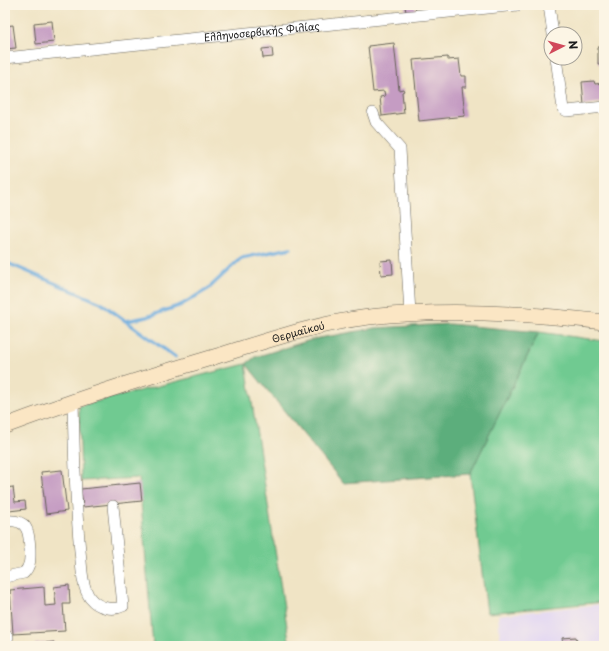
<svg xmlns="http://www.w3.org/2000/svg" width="609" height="651" font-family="'Playpen Sans',sans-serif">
<rect width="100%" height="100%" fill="#fcf5e5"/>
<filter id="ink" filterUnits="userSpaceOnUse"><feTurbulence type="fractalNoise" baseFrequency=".025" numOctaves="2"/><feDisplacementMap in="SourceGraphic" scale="8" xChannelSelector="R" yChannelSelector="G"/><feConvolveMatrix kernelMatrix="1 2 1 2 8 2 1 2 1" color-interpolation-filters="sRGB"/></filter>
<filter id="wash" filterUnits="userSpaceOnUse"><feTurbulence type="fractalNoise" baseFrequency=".012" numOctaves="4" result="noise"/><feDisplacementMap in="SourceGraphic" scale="16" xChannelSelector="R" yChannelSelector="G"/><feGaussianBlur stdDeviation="0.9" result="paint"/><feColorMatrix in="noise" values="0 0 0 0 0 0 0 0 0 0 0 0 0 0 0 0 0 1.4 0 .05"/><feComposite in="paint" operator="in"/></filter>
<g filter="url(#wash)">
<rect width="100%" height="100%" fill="#f0e4c5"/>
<!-- built -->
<path fill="#e0d4f4" d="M604,604V646H501L498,615Z"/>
<!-- green -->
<path fill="#70ca91" stroke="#467356" d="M539,332L604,341V602L487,613L470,474Z
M246,364L290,646H153L139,478L81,481L79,406Z"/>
<!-- forest -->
<path fill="#5cae7b" stroke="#3c654c" d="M449,324L539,332L470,474L343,483L246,364L255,357L314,339L375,328Z"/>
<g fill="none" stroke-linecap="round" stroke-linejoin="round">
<!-- stream -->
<path stroke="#6babde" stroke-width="3.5" d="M5,262L101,303L175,357
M126,321L147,317L181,305L208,289L241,258L291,248"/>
</g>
<g id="blocks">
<!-- building -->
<path fill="#c59cc3" d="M405,5H415L416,13L406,14Z
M52,21L54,42L36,44L34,23Z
M13,25L16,48L5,49V26Z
M394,43L399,90L403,89L404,91L402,92L404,113L382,116L380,97L385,96L384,91L373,92L368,46Z
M598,47H604V64H598Z
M272,48L273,57L263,58L262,49Z
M448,57V60L459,59L461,76H466V87H462L465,116L419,121L413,60Z
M594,81L595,84L604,83V102L584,105L582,82Z
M392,260L393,274L381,275L380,261Z
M62,470L67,511L46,514L41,472Z
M140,483L142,501L83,507L81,489Z
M13,487L15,502L25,501L26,509L9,511L5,488Z
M69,585L70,604H63L65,631L13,634L10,590L44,587L45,606L56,605L54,587Z
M576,637L578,646H563L562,638Z
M54,642V646H35V644Z"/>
</g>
</g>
<g filter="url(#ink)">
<use href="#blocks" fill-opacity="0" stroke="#666257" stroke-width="1"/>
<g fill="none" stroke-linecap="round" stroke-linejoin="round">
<!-- street casing -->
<g stroke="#666257" stroke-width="12">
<g id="street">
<path d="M549,5L553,34"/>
<path id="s1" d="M5,58L518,5"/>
<path d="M556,58L563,109L567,111L604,107"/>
<path d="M373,113L376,122L400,149L410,313"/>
<path d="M73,400C74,451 75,501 80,551C82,566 81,585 90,598C98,608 113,611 123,606L113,506"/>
<path d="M5,521C27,519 29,529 30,549C30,559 31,565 24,573L5,577"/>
<path d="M5,637H8"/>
</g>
</g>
<!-- secondary casing -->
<g stroke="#666257" stroke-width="16">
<g id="secondary">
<path id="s2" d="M5,426C74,400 143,378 214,357C263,342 318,323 369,317C446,308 527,313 604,322"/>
</g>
</g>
<!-- street -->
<use href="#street" stroke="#fff" stroke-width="11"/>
<!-- secondary -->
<use href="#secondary" stroke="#fbe6c4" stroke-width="15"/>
</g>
</g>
<g text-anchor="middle" stroke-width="3.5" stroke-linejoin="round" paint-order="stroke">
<!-- street labels -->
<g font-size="10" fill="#1c1c1c" stroke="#fcf5e5">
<text dy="4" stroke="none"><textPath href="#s1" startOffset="258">Ελληνοσερβικής Φιλίας</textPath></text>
<text dy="4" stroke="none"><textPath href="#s2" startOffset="308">Θερμαϊκού</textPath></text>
</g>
</g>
<!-- margin -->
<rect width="609" height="651" fill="none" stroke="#fcf5e5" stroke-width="20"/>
<!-- north arrow -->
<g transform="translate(563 46) rotate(84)"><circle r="19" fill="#fcf5e5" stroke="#a29e95"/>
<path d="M0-3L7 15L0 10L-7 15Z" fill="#d1495b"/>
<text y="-6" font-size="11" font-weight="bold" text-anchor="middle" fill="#1c1c1c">N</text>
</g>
</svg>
